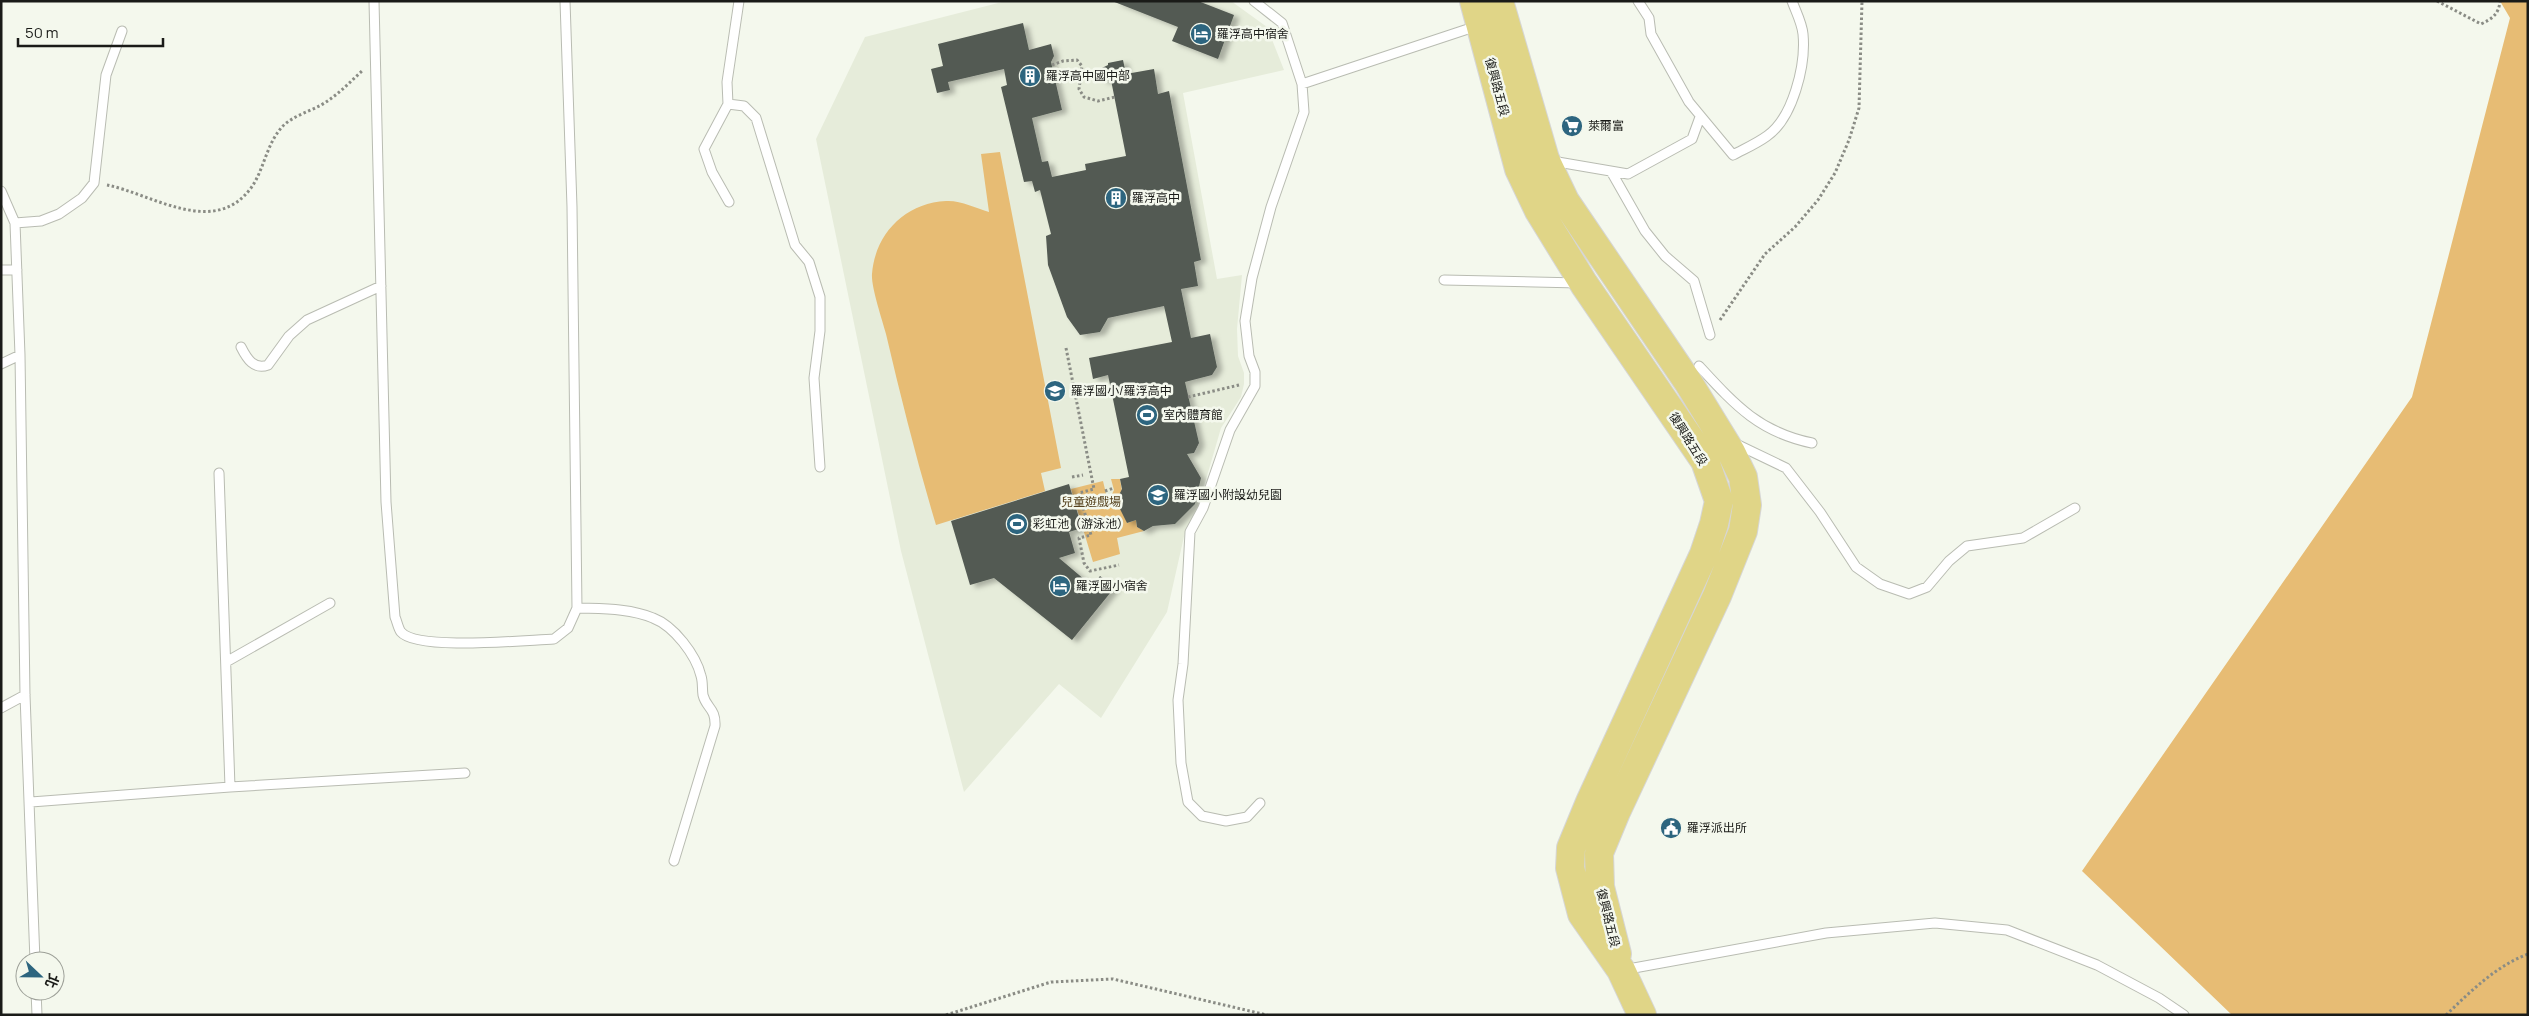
<svg xmlns="http://www.w3.org/2000/svg" width="2529" height="1016" font-family="Manrope,'Noto Sans TC',sans-serif">
<defs>
<filter id="shadow"><feDropShadow dx="5.5" dy="3" stdDeviation="2.5" flood-color="#0004"/></filter>
</defs>
<rect width="100%" height="100%" fill="#f4f8ed"/>
<!-- built -->
<path fill="#e6ecda" d="M1006,1H1231L1267,27L1284,70L1183,93L1217,279L1242,275L1237,329L1238,356L1244,373V384L1241,397L1221,428L1198,507L1185,532L1167,612L1101,718L1059,684L964,792L901,551L816,139L865,37Z"/>
<!-- green -->
<path fill="#e7bc74" d="M2500,1H2528V1015H2232L2082,871L2412,397L2510,18Z
M1000,152L1061,468L1041,473L1045,491L936,525C917,462 901,398 886,334C882,319 871,287 872,274C875,234 905,203 946,201C960,200 976,208 989,212L981,154Z
M1111,479H1120L1127,523L1136,520L1137,527L1144,531L1117,538L1120,554L1093,562L1071,489L1103,481L1108,502L1114,490Z"/>
<!-- building -->
<path fill="#535a53" filter="url(#shadow)" d="M1112,1H1198L1234,15L1218,59L1172,41L1178,27Z
M1023,23L1029,50L1051,44L1054,56L1051,62L1062,110L1032,118L1042,162L1048,161L1052,177L1086,170L1085,164L1126,156L1111,80L1103,81L1099,74L1100,69L1108,65V63L1123,60L1126,74L1154,69L1158,94L1169,91L1201,260L1194,262L1198,286L1181,289L1191,338L1210,334L1217,367L1212,375L1185,382L1199,443L1194,453L1187,454L1201,478L1195,504L1175,524L1153,526L1144,531L1137,527L1136,520L1127,523L1116,501L1122,489L1120,479L1129,477L1108,375L1093,379L1089,358L1172,342L1164,306L1108,318L1100,332L1080,335L1067,317L1048,265L1046,236L1051,234L1040,190L1035,192L1032,181L1024,182L1001,87L1007,85L1004,69L948,82L950,90L937,93L931,69L943,66L938,44Z
M1069,484L1082,528L1069,532L1075,553L1059,558L1092,586L1100,576L1115,587L1072,640L994,578L970,585L951,521Z"/>
<g fill="none" stroke-linecap="round" stroke-linejoin="round">
<!-- lane casing -->
<g stroke="#b9bcb2" stroke-width="11">
<path id="lane" d="M374,1L386,502L395,617C397,621 398,628 401,632C417,651 526,640 554,639L568,628L577,608L572,207L565,1
M1254,1L1282,23L1302,84L1304,112L1271,207L1252,278L1245,321L1249,356L1255,372V386L1230,430L1203,508L1190,532L1183,664L1178,700L1181,763L1188,802L1202,816L1226,821L1247,817L1260,803
M1638,1L1649,18L1651,34L1689,102L1733,155C1744,149 1756,144 1767,136C1793,118 1806,65 1803,34C1802,23 1796,12 1792,1
M1302,84L1477,26
M728,104L744,106L756,118L795,245L809,262L820,297V331L814,378L820,467
M1552,161L1628,174L1692,139L1700,117
M1612,173L1645,231L1665,256L1694,281L1710,335
M1,191L15,223L20,355L25,695L35,961
M729,202L712,172L704,149L728,104L727,82L739,1
M15,223L41,221L59,214L82,198L94,183L106,75L122,31
M1,270H17
M1444,280L1579,283
M241,347C247,359 254,370 268,365L289,336L307,320L381,286
M1,364L20,355
M1699,366C1735,405 1759,432 1812,443
M1734,443L1786,468L1820,512L1856,567L1880,584L1909,594L1927,587L1949,561L1967,546L2023,538L2075,508
M219,473L230,787
M577,608C602,609 629,608 653,618C674,626 696,655 701,676C703,682 702,689 703,695C706,708 716,708 715,726L674,861
M226,662L330,603
M1,708L25,695
M31,802L230,787L465,773
M1623,970L1826,933L1935,923L2007,930L2097,965L2159,998L2184,1015
M36,991L37,1015"/>
</g>
<!-- primary casing -->
<g stroke="#d6d6d5" stroke-width="30">
<path id="primary" d="M1474,1L1519,169L1539,211L1584,284L1705,461L1719,501L1714,524L1704,554L1590,802L1571,848L1570,868L1582,914L1621,970L1642,1015
M1499,1L1545,159L1565,201L1688,382L1731,452L1743,477L1747,505L1743,531L1717,596L1616,812L1599,853L1600,887L1617,954"/>
</g>
<!-- path -->
<path stroke="#8a8c85" stroke-width="3" stroke-dasharray="2.5 2.5" stroke-linecap="butt" d="M2437,1L2481,24C2492,19 2499,14 2500,1
M1052,65L1063,61L1077,60L1082,66L1079,89L1084,97L1098,101L1115,97
M107,185C152,194 214,238 251,188C264,170 266,145 282,127C292,116 309,112 321,105C337,96 349,83 362,71
M1720,320L1765,254L1795,227L1818,200L1835,173L1849,140L1859,108L1862,1
M1066,348L1094,489L1079,493L1091,535L1079,538L1084,563L1090,571L1119,565
M1188,397L1239,385
M1072,477L1083,475
M1105,491L1114,488
M946,1015L1051,982L1113,979L1267,1015
M2446,1015C2471,991 2496,966 2528,954"/>
<!-- lane -->
<use href="#lane" stroke="#fff" stroke-width="9"/>
<!-- primary -->
<use href="#primary" stroke="#e0d587" stroke-width="28"/>
</g>
<!-- icons -->
<defs>
<g id="hotel-disc" transform="scale(1.125)"><circle r="9.5" fill="#2d657f" stroke="#f4f8ed"/><path d="M-6-4.5h1.5V1H6V5H4.5V3h-9V5H-6ZM-4 0a1.8 1.8 0 1 1 3.6 0ZM.5 0V-2.5h3Q6-2.5 6 0Z" fill="#fff"/></g>
<g id="building-disc" transform="scale(1.125)"><circle r="9.5" fill="#2d657f" stroke="#f4f8ed"/><path d="M-4-6H4V6H1V3H-1V6H-4ZM-2.5-4.3h1.7v1.8h-1.7ZM.8-4.3h1.7v1.8H.8ZM-2.5-1h1.7V.8h-1.7ZM.8-1h1.7V.8H.8Z" fill="#fff"/></g>
<g id="supermarket-disc" transform="scale(1.125)"><circle r="9.5" fill="#2d657f" stroke="#f4f8ed"/><path d="M-6-5.5h2.5l.6 2H6L4.5 2H-2.5L-4.4-4H-6ZM-1.5 3.2a1.3 1.3 0 1 0 .1 0ZM3 3.2a1.3 1.3 0 1 0 .1 0Z" fill="#fff"/></g>
<g id="school-disc" transform="scale(1.125)"><circle r="9.5" fill="#2d657f" stroke="#f4f8ed"/><path d="M0-5L7-2L0 1L-7-2ZM-4 1L0 2.5L4 1V4Q0 6-4 4Z" fill="#fff"/></g>
<g id="stadium-disc" transform="scale(1.125)"><circle r="9.5" fill="#2d657f" stroke="#f4f8ed"/><path d="M0-5a6.5 5 0 1 0 0 10a6.5 5 0 1 0 0-10ZM-3.5-1.8h7v3.6h-7Z" fill="#fff"/></g>
<g id="civic-disc" transform="scale(1.125)"><circle r="9.5" fill="#2d657f" stroke="#f4f8ed"/><path d="M-.6-6.5H3V-4.5H.6V-3L4-1V1h2V6H-6V1h2V-1L-.6-3ZM-1.2 2.5V6h2.4V2.5Z" fill="#fff"/></g>
</defs>
<g fill-rule="evenodd">
<use href="#hotel-disc" x="1201" y="34"/>
<use href="#building-disc" x="1030" y="76"/>
<use href="#supermarket-disc" x="1572" y="126"/>
<use href="#building-disc" x="1116" y="198"/>
<use href="#school-disc" x="1055" y="391"/>
<use href="#stadium-disc" x="1147" y="415"/>
<use href="#school-disc" x="1158" y="495"/>
<use href="#stadium-disc" x="1017" y="524"/>
<use href="#hotel-disc" x="1060" y="586"/>
<use href="#civic-disc" x="1671" y="828"/>
</g>
<g text-anchor="middle" stroke-width="5" stroke-linejoin="round" paint-order="stroke">
<!-- poi labels -->
<g font-size="12" fill="#1a1b18" stroke="#f4f8ed" text-anchor="start">
<text x="1217" y="38">羅浮高中宿舍</text>
<text x="1046" y="80">羅浮高中國中部</text>
<text x="1588" y="130">萊爾富</text>
<text x="1132" y="202">羅浮高中</text>
<text x="1071" y="395">羅浮國小/羅浮高中</text>
<text x="1163" y="419">室內體育館</text>
<text x="1174" y="499">羅浮國小附設幼兒園</text>
<text x="1033" y="528">彩虹池（游泳池）</text>
<text x="1076" y="590">羅浮國小宿舍</text>
<text x="1687" y="832">羅浮派出所</text>
</g>
<!-- street labels -->
<g font-size="12" fill="#1a1b18" stroke="#f4f8ed">
<text transform="translate(1497 87) rotate(75)" y="4">復興路五段</text>
<text transform="translate(1688 439) rotate(58)" y="4">復興路五段</text>
<text transform="translate(1608 918) rotate(76)" y="4">復興路五段</text>
</g>
<!-- park labels -->
<g font-size="12" fill="#56421f" stroke="#f4f8ed">
<text x="1091" y="506">兒童遊戲場</text>
</g>
</g>
<!-- border -->
<rect width="2529" height="1016" fill="none" stroke="#1a1b18" stroke-width="5"/>
<!-- north arrow -->
<g transform="translate(40 976) rotate(112)"><circle r="24" fill="#f4f8ed" stroke="#9da098"/>
<path d="M0-4L9 19L0 12L-9 19Z" fill="#2d657f"/>
<text y="-8" font-size="14" font-weight="bold" text-anchor="middle" fill="#1a1b18">北</text>
</g>
<!-- scale -->
<path d="M18 38v8h145v-8" fill="none" stroke="#1a1b18" stroke-width="2.5"/>
<text x="25" y="38" font-size="15" fill="#1a1b18" stroke="#f4f8ed" stroke-width="4" paint-order="stroke">50 m</text>
</svg>
